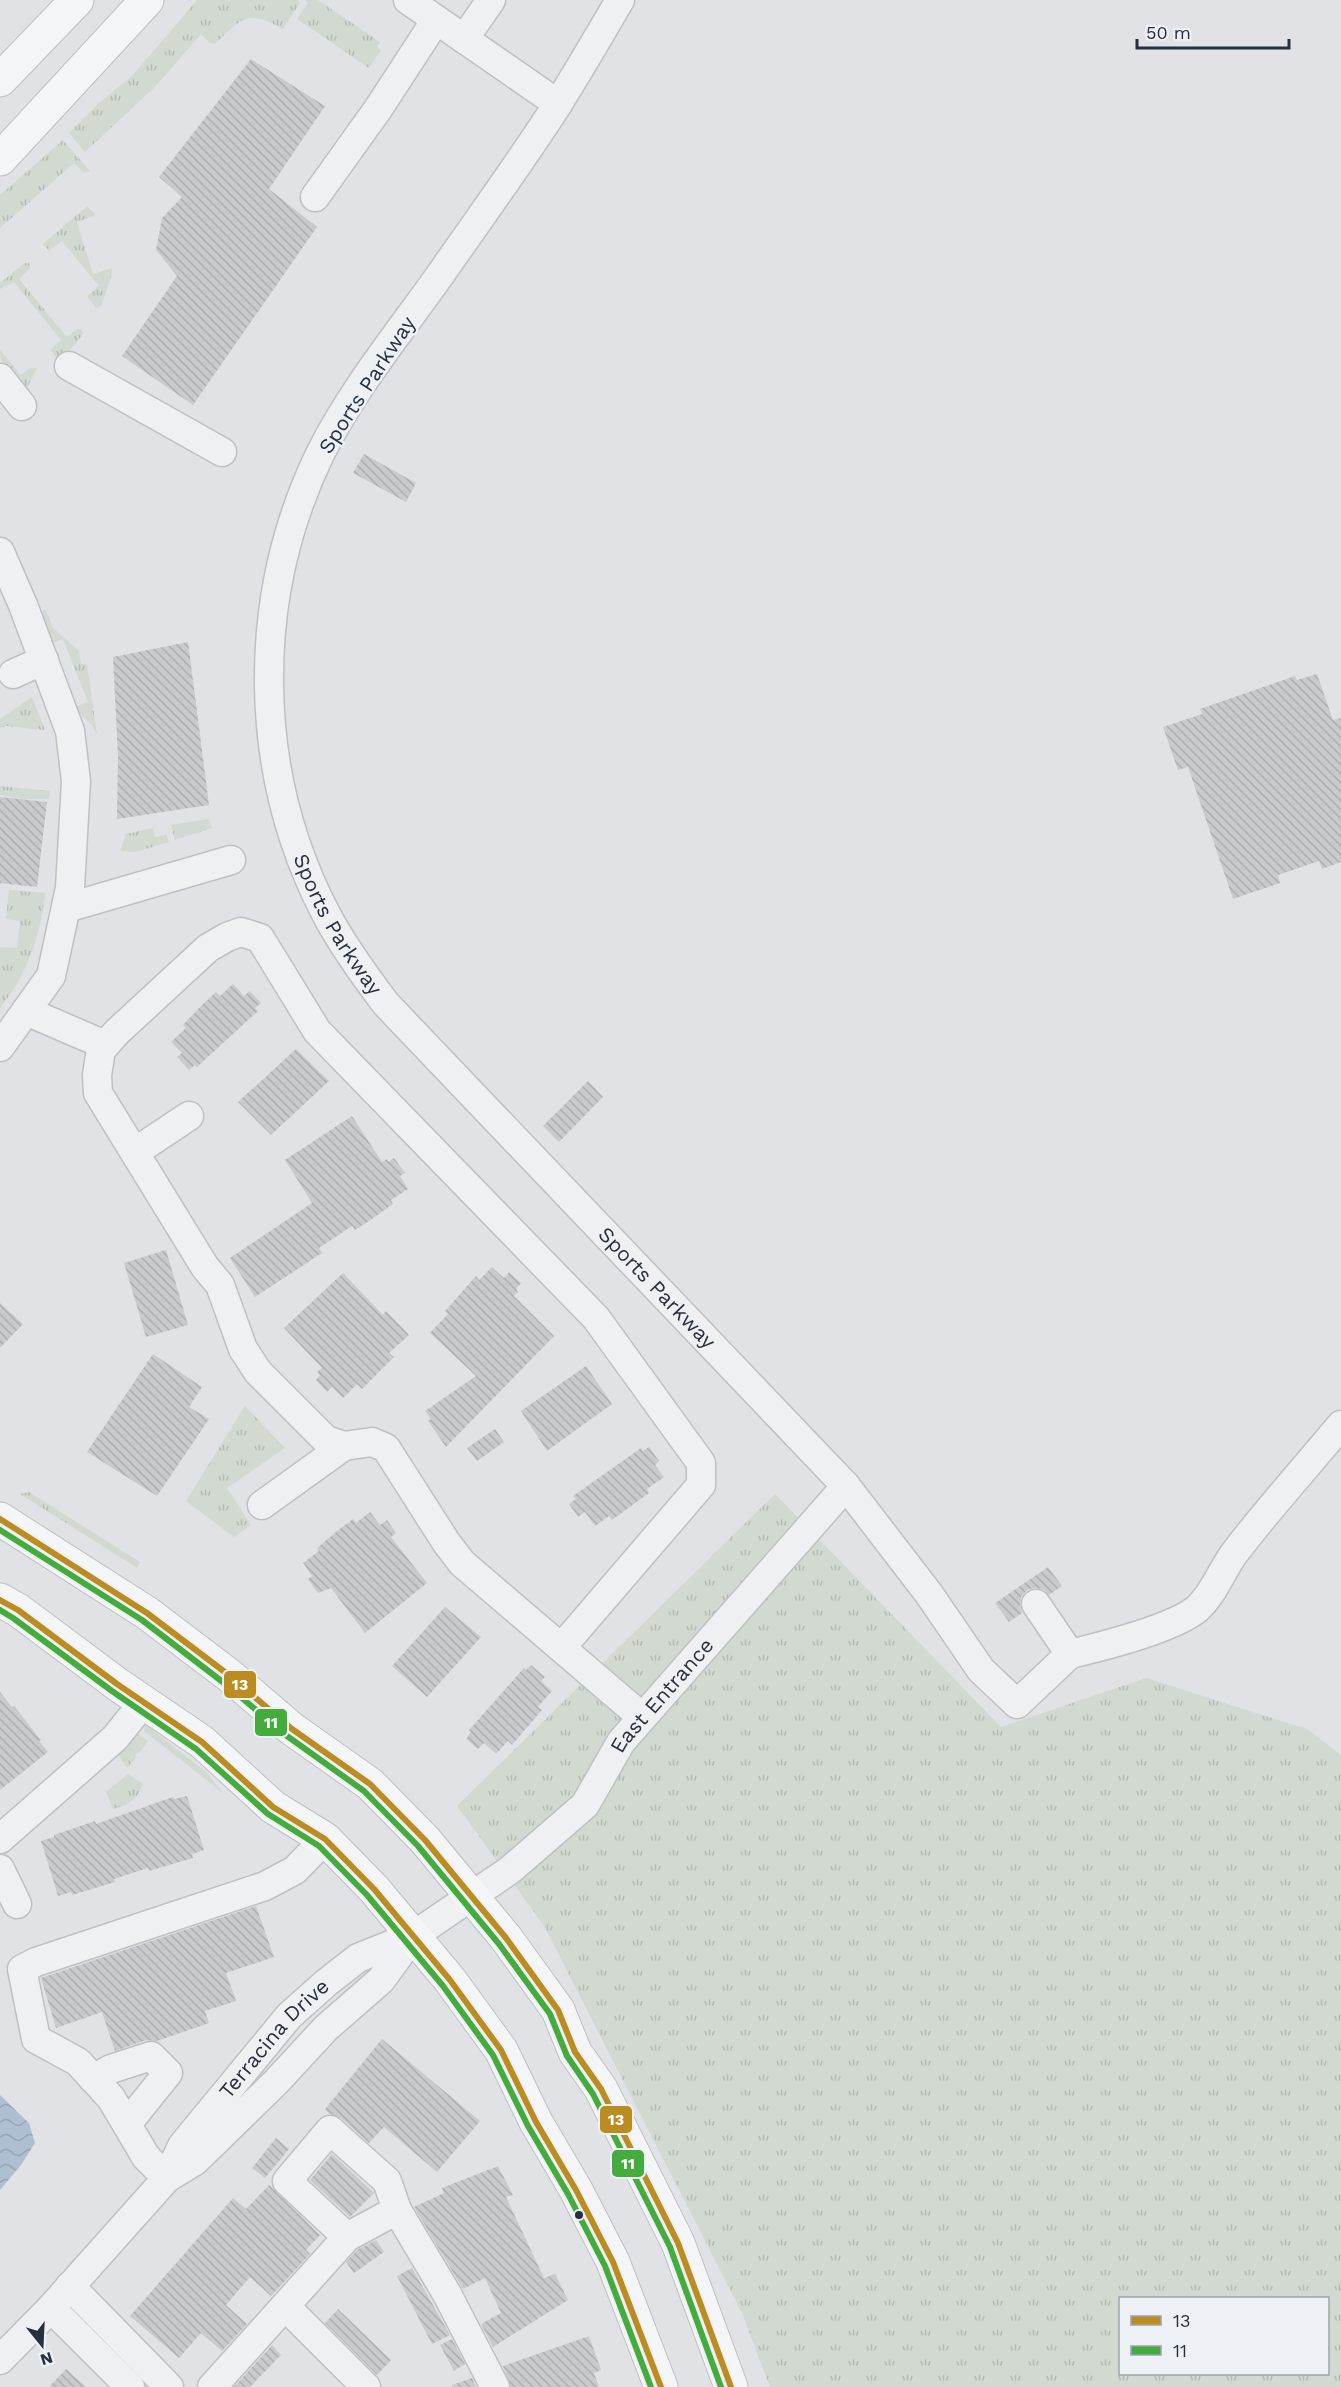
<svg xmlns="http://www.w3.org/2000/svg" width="1341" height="2387" font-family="'Work Sans',sans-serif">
<defs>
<pattern id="grass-tufts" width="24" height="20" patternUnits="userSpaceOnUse" patternTransform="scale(1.5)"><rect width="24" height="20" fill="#d1d9d0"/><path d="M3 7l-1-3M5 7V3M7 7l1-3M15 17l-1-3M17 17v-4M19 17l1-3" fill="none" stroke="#b3bbb4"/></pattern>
<pattern id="water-waves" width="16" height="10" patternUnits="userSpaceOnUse" patternTransform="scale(1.5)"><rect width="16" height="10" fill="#aebfd1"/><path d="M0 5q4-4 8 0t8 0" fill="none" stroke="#96a4b4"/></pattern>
<pattern id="building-back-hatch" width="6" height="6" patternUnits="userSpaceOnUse" patternTransform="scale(1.5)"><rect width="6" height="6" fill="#c8cacd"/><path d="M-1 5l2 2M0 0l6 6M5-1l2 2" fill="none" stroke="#acaeb1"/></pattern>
</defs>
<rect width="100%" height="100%" fill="#e0e2e5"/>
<!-- grass -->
<path fill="url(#grass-tufts)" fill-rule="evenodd" d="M197,0H297L300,3L283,29C247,8 241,19 215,44L210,43L201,34L156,86L85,152L69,133L100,102L133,75Z
M305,0H318L380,42L377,47L381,50L369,68L297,19L308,3Z
M63,140L90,171L84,173L74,163L0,228V195Z
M87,206L96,215L77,222L93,274L112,268L111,278L101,306L96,308L87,296L99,286L62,241L49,251L43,244Z
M25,263H29L30,268L19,279L67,337L77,329H81L83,334L60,362L50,350L61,340L14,282L0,289V283Z
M0,350L21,375L30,368H37L27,388C11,382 0,366 0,350Z
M46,610L53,628L79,651L81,664H87L97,735L91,724L76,710L77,706L88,702L63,639L51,644L37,613Z
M32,697L45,730L6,726L0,728V719Z
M0,786L50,791L49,799H23L0,795Z
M209,819L212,828L175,840L171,825Z
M153,828L155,837L166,835L169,842L136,852L120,851L126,834Z
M9,890L45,893C41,936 27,974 0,1008V947L17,948L20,921L6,919Z
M245,1406L285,1448L227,1488L251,1525L234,1537L186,1501Z
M29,1492L140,1562L137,1568L20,1494Z
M775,1494L1001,1727L1146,1678L1307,1729L1341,1755V2387H770L742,2313L544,1926L457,1806ZM1120,2298H1328V2374H1120Z
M145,1724L206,1772L223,1793L144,1731Z
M136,1733L148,1741L139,1753L135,1755L136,1757L127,1768L118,1755Z
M128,1774L143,1784C137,1800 129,1805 113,1809L106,1792Z"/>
<!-- water -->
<path fill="url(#water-waves)" d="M0,2095L29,2123L35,2143L21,2165L0,2190Z"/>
<!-- building -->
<path fill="url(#building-back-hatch)" d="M251,59L325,106L269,189L317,227L193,405L122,356L177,276L156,250L162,218L182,197L159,177Z
M364,454L416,483L406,502L353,473Z
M188,642L209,805L117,819L118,756L113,657Z
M1317,674L1333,720L1341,718V862L1322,869L1319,861L1278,875L1280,883L1233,899L1188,767L1178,770L1163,727L1202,714L1200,709L1295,676L1297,680Z
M0,797L47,802L37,887L0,883Z
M233,984L244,996L250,991L261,1003L255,1008L258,1011L197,1067L195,1065L189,1070L177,1057L182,1053L171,1042L186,1028L183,1025L201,1006L216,992L220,996Z
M296,1049L329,1081L271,1135L238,1102Z
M588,1081L603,1097L559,1142L543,1126Z
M352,1116L382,1162L387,1159L388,1162L394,1158L405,1173L400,1176L408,1189L391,1200L393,1204L372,1219L355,1230L352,1226L319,1248L322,1253L255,1297L230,1258L312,1203L285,1160Z
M166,1250L188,1325L146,1337L124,1263Z
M492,1267L504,1278L509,1272L521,1283L516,1289L518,1292L514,1296L554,1336L446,1447L428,1421L431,1419L425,1411L476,1376L430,1333L448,1314L445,1311L476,1276L479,1280Z
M343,1273L383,1315L386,1311L409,1335L389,1353L394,1357L362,1389L357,1384L343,1398L332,1387L327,1392L316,1380L320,1375L317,1372L322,1368L284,1328Z
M0,1303L23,1324L0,1348Z
M153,1354L202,1387L189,1407L209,1419L157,1496L87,1452Z
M586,1366L612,1404L547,1451L521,1411Z
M495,1429L504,1442L477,1461L467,1448Z
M649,1447L659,1461L655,1465L664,1477L647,1489L649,1493L612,1520L609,1516L595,1526L585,1512L578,1517L569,1504L576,1499L573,1496L641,1448L643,1451Z
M370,1512L380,1525L387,1520L396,1533L391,1537L427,1583L365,1633L331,1588L318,1593L308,1579L312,1576L303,1563L319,1551L317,1548L337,1531L353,1519L356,1523Z
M1048,1567L1062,1586L1049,1595L1043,1589L1034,1588L1027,1590L1021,1597L1020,1606L1022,1613L1009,1622L995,1603Z
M445,1607L481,1637L427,1697L392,1666Z
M531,1665L545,1677L541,1681L552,1691L538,1707L542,1710L512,1745L508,1741L496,1754L484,1743L478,1749L466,1739L471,1732L469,1730L524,1668L526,1670Z
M0,1692L12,1707L14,1706L41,1740L39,1741L48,1752L0,1790Z
M187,1796L204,1850L192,1854L193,1858L149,1871L148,1868L114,1879L115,1882L72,1895L71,1892L58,1896L41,1841L54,1837V1835L95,1821L96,1824L173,1797L174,1799Z
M256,1906L274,1957L226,1973L236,2001L205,2011L209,2023L157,2041L146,2040L115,2051L102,2012L56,2028L41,1978Z
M382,2039L480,2121L437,2172L384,2127L369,2143L341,2118L330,2114L325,2109Z
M276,2138L289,2149L265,2178L252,2168Z
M332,2154L374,2193L350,2217L310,2180Z
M498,2166L513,2195L506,2197L544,2278L555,2274L568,2300L493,2347L481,2324L501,2313L485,2278L463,2289L414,2207L444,2193L442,2188Z
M269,2185L320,2235L306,2250L310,2254L271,2296L250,2277L226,2305L247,2324L222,2351L201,2333L179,2358L130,2316L233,2198L246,2209Z
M376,2240L384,2252L354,2273L346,2262L357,2250Z
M412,2268L450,2335L432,2344L397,2276Z
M338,2309L391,2360L377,2375L325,2323Z
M589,2336L601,2370L594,2373L599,2387H511L503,2366Z
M452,2339L465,2364L454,2371L440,2345Z
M272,2345L281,2355L250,2387H234Z
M66,2369L86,2387H49Z
M472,2378L476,2387H452V2385Z"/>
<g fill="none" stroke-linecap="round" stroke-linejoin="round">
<!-- minor casing -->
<g stroke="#bec0c3" stroke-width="31">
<g id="minor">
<path d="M408,0L558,104"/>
<path id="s1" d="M620,0C599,36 578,72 556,107C519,164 479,219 440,275C399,333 352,390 320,454C250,599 252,772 326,914C343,946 364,975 386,1004L846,1486L929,1594L981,1670L1017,1704L1070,1654"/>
<path d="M464,39L491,0"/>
<path d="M315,197L378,109L436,20"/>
<path d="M69,366L222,452"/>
<path d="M0,378L22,406"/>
<path d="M0,552L23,605L70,731L76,781L70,888L51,976L0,1047"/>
<path d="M13,674L44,660"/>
<path d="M66,908L231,860"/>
<path d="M26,1011L105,1045"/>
<path d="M135,1152L189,1116"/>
<path d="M262,1505L344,1446"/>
<path d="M1036,1604L1070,1654C1100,1647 1175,1628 1198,1608C1215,1592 1222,1569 1236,1551C1269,1508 1306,1467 1341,1425"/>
<path d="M561,1648L701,1485V1463L596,1318L317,1031L260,938L241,932L227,937L208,948L117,1032L101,1050L97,1075L98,1093L205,1267L220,1285L243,1349L258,1372L326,1440L344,1446L372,1442L386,1448L446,1542L462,1563L642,1717"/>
<path d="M0,1839L115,1738L144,1702"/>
<path d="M0,1869L17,1904"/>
<path d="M93,2079L111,2069L151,2056L168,2073L127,2124"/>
<path id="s2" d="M167,2178L182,2146L289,2016L326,1983L358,1958L413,1936L510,1870L585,1805L621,1742L846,1486"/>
<path d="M167,2178L146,2157L111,2098L78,2062L36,2039L22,1969L36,1962L265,1886L295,1870L325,1839"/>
<path d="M347,2237L287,2181L330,2130L387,2181L397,2210L447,2294L495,2387"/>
<path d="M70,2286L169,2387"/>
<path d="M285,2306L366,2387"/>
<path d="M51,2308L130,2387"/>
<path d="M0,2360L51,2308L167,2178L195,2161L277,2081L326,2028L381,1980L413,1936"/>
<path d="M212,2387L347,2237L397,2210"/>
</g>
</g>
<!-- major casing -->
<g stroke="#bcbfc3" stroke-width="35">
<path id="major" d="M0,80L77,0
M0,159L147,0
M0,1519L147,1613L230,1676L292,1729L370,1784L425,1840L506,1938L558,2010L575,2052L601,2089L678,2243L731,2387
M0,1600L18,1610L117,1684L202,1742L273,1807L325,1839L374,1889L450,1980L501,2050L536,2122L576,2190L613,2262L661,2387"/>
</g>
<!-- minor -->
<use href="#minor" stroke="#eff0f2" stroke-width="28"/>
<!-- major -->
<use href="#major" stroke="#f4f5f6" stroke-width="33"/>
<!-- bus-1 casing -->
<g stroke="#edf0f5" stroke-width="10">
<path id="bus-1" d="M0,1519L147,1613L230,1676L292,1729L370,1784L425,1840L506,1938L558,2010L575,2052L601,2089L678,2243L731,2387
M0,1600L18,1610L117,1684L202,1742L273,1807L325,1839L374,1889L450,1980L501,2050L536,2122L576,2190L613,2262L661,2387"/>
</g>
<!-- bus-2 casing -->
<g stroke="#edf0f5" stroke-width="10">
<path id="bus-2" d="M0,1530L142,1620L224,1683L287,1736L364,1791L418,1846L499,1944L550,2014L567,2056L593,2094L670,2247L721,2387
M0,1610L13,1618L112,1691L196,1749L268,1814L319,1846L367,1895L443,1986L493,2055L528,2126L568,2194L605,2266L651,2387"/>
</g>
<!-- bus-1 -->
<use href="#bus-1" stroke="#bb8d21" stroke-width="6"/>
<!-- bus-2 -->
<use href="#bus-2" stroke="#43ac3c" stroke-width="6"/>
</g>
<!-- markers -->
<circle fill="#27303e" stroke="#edf0f5" stroke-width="2" cx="579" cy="2215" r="5"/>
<g text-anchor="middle" stroke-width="5" stroke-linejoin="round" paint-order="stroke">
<!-- street labels -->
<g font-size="21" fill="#27303e" stroke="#edf0f5">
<text transform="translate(367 385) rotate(-57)" y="7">Sports Parkway</text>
<text dy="7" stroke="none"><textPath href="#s1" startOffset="1036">Sports Parkway</textPath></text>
<text dy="7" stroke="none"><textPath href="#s1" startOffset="1522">Sports Parkway</textPath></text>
<text dy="7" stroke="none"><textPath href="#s2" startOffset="704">East Entrance</textPath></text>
<text dy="7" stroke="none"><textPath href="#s2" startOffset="177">Terracina Drive</textPath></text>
</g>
</g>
<g stroke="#edf0f5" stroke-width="2">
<rect x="223" y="1670" width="34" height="29" rx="6" fill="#bb8d21"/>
<rect x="254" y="1708" width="34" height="29" rx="6" fill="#43ac3c"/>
<rect x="599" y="2105" width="34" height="29" rx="6" fill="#bb8d21"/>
<rect x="611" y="2149" width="34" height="29" rx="6" fill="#43ac3c"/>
</g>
<g font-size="16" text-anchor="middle" font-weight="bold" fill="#fff">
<text x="240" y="1690">13</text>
<text x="271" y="1728">11</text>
<text x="616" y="2125">13</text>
<text x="628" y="2169">11</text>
</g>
<!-- legend -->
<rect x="1119" y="2297" width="210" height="78" fill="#edf0f5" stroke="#9ea3ac" stroke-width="1.5"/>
<rect x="1131" y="2316" width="30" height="9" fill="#bb8d21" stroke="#9ea3ac" stroke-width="1.5"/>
<text x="1173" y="2327" font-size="18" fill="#27303e">13</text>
<rect x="1131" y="2346" width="30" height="9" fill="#43ac3c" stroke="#9ea3ac" stroke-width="1.5"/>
<text x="1173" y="2357" font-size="18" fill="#27303e">11</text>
<!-- north arrow -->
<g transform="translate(42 2345) rotate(162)" stroke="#edf0f5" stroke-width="4.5" paint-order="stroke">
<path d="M0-4.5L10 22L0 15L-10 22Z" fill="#27303e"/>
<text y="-9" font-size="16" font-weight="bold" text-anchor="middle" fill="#27303e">N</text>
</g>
<!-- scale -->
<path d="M1137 39v9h152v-9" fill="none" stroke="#27303e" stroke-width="3"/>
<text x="1146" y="39" font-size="18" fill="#27303e" stroke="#edf0f5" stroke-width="4.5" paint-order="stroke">50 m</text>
</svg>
